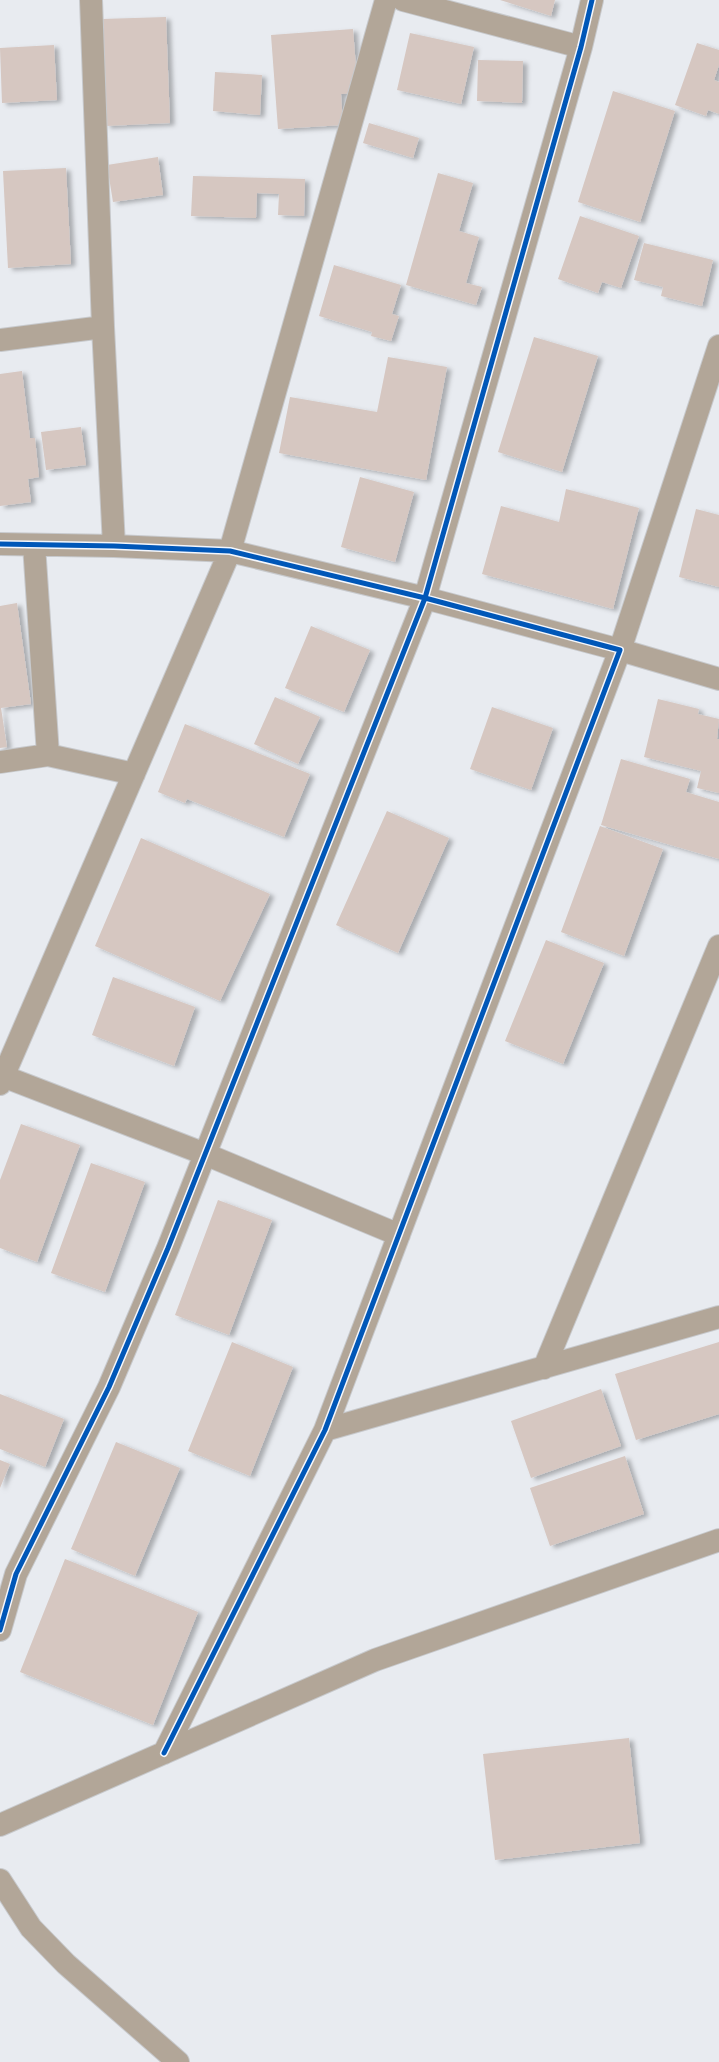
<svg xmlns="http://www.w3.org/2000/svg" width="719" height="2062" font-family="Manrope,sans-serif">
<defs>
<filter id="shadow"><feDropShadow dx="4.5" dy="2.5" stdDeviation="2" flood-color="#0004"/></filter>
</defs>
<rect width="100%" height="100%" fill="#e8ebf0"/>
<!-- building -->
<path fill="#d6c7c1" filter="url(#shadow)" d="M500,0H555L551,16Z
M166,17L170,123L106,126L102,19Z
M353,29L358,93L341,94L343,125L278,129L271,35Z
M410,33L474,47L461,104L397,90Z
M697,43L719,50V65L714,80L719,82V114L708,110L706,116L675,105Z
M54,45L57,100L2,103L0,48Z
M478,60L523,61L522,103L477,101Z
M215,72L262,75L260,115L213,111Z
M613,91L675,111L640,222L578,202Z
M369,123L419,138L413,158L363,143Z
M158,157L163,195L113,202L107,165Z
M66,168L71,264L8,268L3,171Z
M438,173L473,183L459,231L479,237L466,283L482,287L476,305L406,285Z
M193,176L305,179L304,216L278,215L279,194L257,193L256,218L191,216Z
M580,216L639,236L621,288L602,282L598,293L558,279Z
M644,243L713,260L702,306L661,296L663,287L634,280Z
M334,265L401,285L392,314L399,316L391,341L371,336L372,332L319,316Z
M534,337L598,356L562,472L498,452Z
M388,357L447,367L426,480L279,453L290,397L377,412Z
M22,371L30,438H35L39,477L28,479L31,502L0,506V374Z
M81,427L86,465L46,470L41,432Z
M360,477L414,492L395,562L341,547Z
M566,489L639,508L613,609L482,574L501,506L559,522Z
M696,509L719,515V587L679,577Z
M17,603L31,704L1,708L7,747L0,748V606Z
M311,626L370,650L344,712L285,688Z
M275,697L320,717L298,764L254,744Z
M658,699L699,709L698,714L719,719L717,739H719V793L697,788L701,771L644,757Z
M492,707L553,728L531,790L470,769Z
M185,724L310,774L284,837L187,799L185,803L158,792Z
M621,759L690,779L686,792L719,802V859L601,825Z
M387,811L449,838L398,953L336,925Z
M600,826L663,849L624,956L561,932Z
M141,838L270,894L220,1001L95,946Z
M546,940L604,963L563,1064L505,1041Z
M113,977L195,1007L174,1066L92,1035Z
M21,1124L80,1145L37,1262L0,1248V1180Z
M91,1163L145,1182L105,1292L51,1273Z
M218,1200L272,1220L229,1335L175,1315Z
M232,1342L293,1367L250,1476L188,1451Z
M719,1342V1414L636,1440L615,1374Z
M601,1389L621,1446L531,1478L511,1421Z
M0,1394L64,1419L45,1467L0,1449Z
M116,1442L180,1468L135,1576L71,1549Z
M625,1456L644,1514L550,1546L530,1488Z
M0,1460L10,1464L0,1488Z
M65,1559L198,1612L153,1725L20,1672Z
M629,1738L640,1843L495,1860L483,1754Z"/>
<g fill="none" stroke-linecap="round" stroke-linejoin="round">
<!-- street casing -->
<g stroke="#c7c9cc" stroke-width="24">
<path id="street" d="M91,0L103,327L114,546
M403,0L581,47
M0,340L103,327
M719,346L620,650L719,679
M0,544L114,546L230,551L425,598L620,650L325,1430L164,1753
M34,545L48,755
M0,762L48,755L134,774
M0,1075L205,1154L399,1235
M0,1084L230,551L386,0
M544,1368L719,946
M325,1430L719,1317
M0,1630L16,1574L109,1387L168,1248L425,598L581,47L592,0
M0,1825L375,1660L719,1540
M0,1880L31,1928L66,1964L178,2062"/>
</g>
<!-- street -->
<use href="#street" stroke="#b2a698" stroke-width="22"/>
<!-- cycleway casing -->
<g stroke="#f4f7fd" stroke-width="8">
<path id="cycleway" d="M0,544L114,546L230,551L425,598L620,650L325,1430L164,1753
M0,1630L16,1574L109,1387L168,1248L425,598L581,47L592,0"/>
</g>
<!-- cycleway -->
<use href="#cycleway" stroke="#0057b8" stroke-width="5"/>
</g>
</svg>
